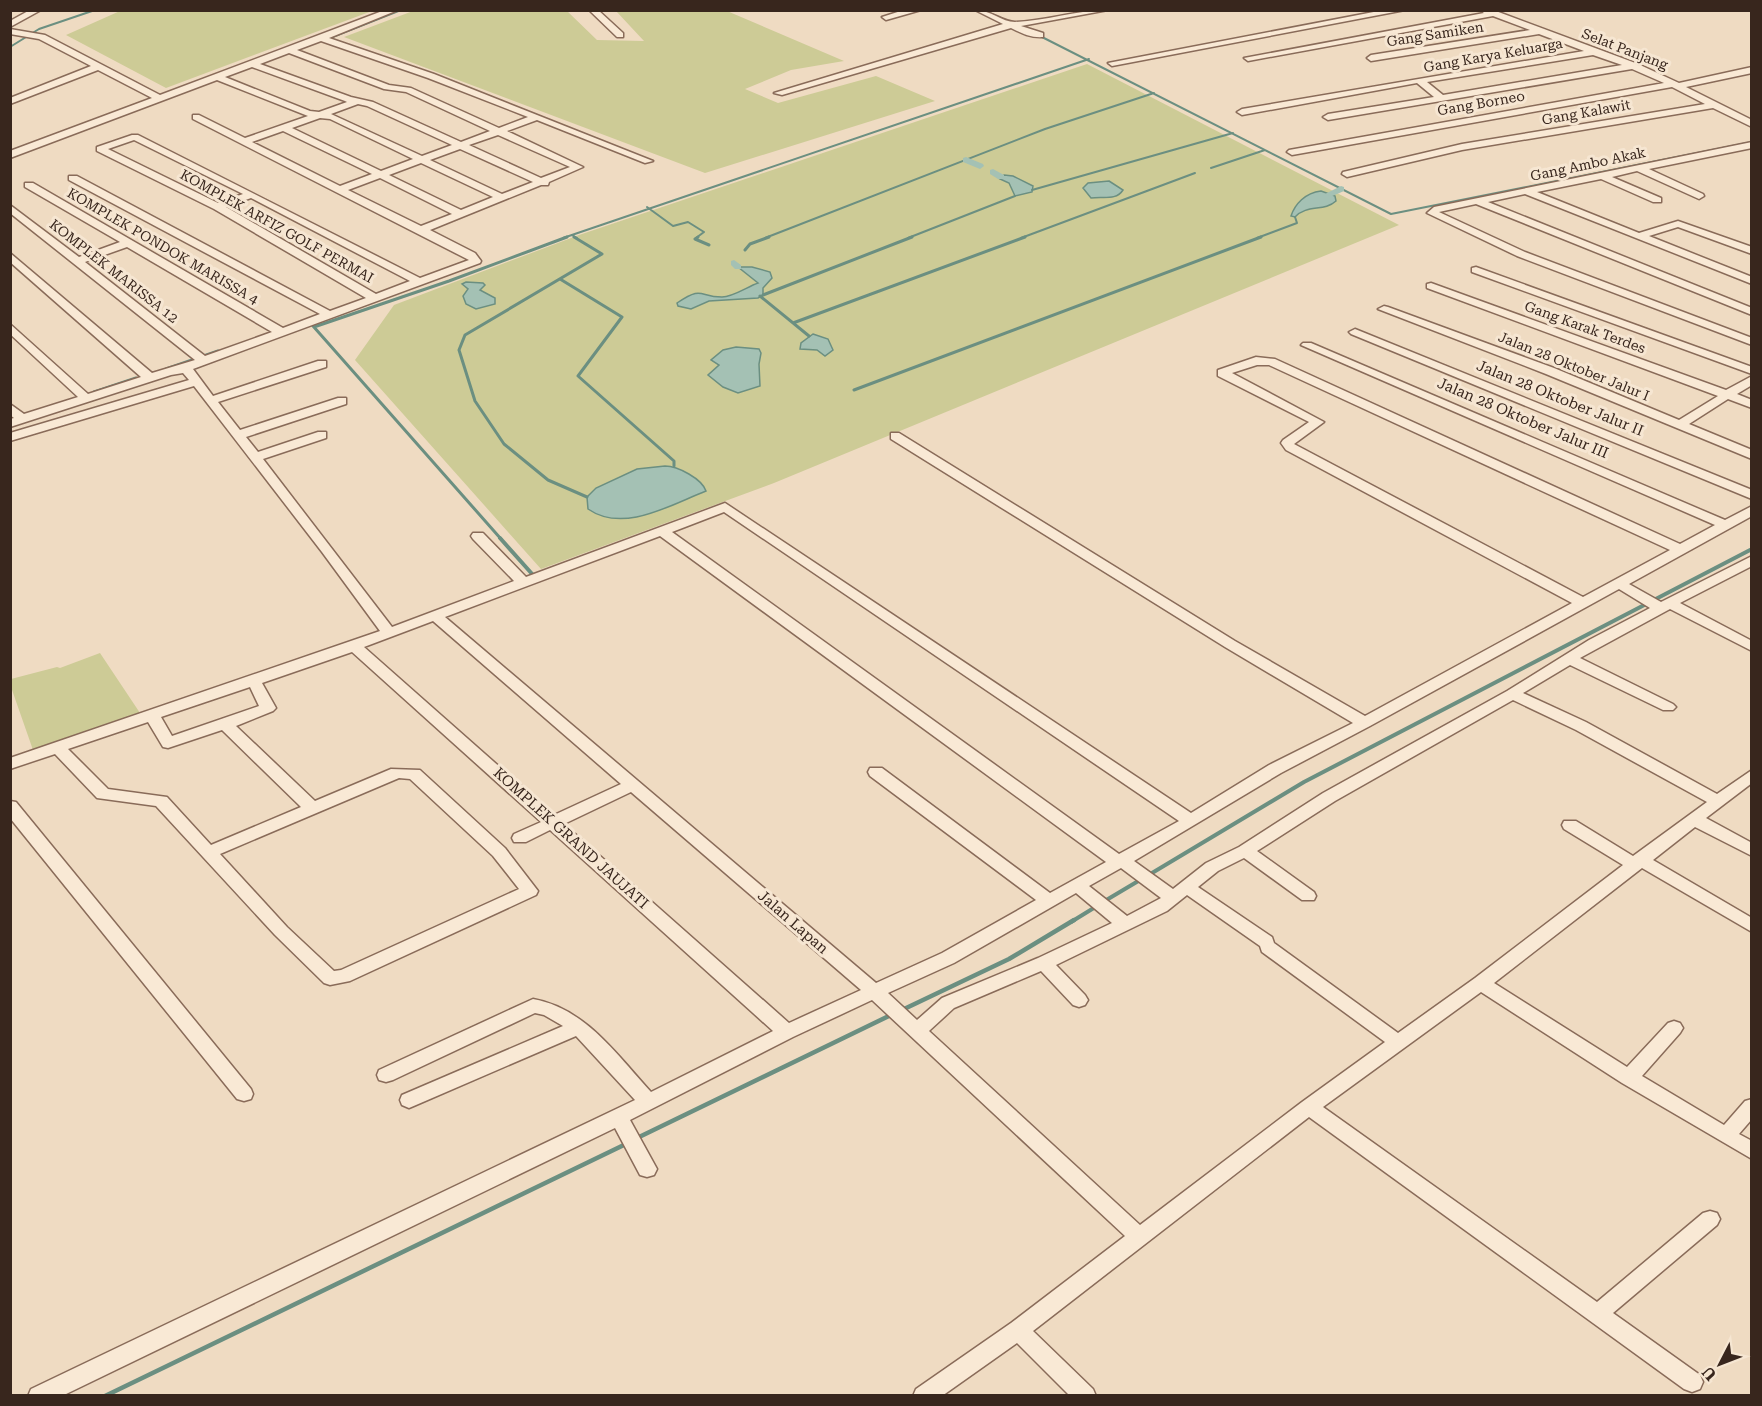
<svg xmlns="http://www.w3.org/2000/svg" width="1762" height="1406" font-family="'Roboto Serif',serif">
<rect width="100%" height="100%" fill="#efdbc2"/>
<!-- green -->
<path fill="#cdcb96" d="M120,11V10L372,11L166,88L66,35Z
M567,11L597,40L644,41L616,11H727L844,61L791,70L745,89L778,103L876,76L935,101L705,173L344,37L413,11Z
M1087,64L1399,225L774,483L541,569L355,360L394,305L579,235Z
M100,653L140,713L33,750L11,687V679L57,667L60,668Z"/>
<!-- water -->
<path fill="#a4c1b4" stroke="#6b8f81" stroke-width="1.5" d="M1004,175L1013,176L1033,186L1032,192L1015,196L1009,183L1000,179Z
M1109,181L1123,190C1116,201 1103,196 1091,198L1083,188L1088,183Z
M1321,191L1335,196L1336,201C1324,212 1307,204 1295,217L1291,216C1295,204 1305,193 1321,191Z
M738,267H752L770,272L772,278L763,288V295L758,298L709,301L691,309L678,306L677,303C704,285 698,297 722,297C733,297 747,287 758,283Z
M466,282L483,283L485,285L480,290L495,298V304L476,309L466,304L463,296L468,289L462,284Z
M813,334L828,339L833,350L825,356L817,350L800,349L801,343Z
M736,347L759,349L761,353L759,364L760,386L738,393L723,387L708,375L719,365L711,360L723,350Z
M665,466C678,466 702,479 706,491C672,504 624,534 588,509L587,497L596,488L637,469Z"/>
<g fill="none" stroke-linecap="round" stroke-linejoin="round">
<!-- stream-far3 -->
<path stroke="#6b8f81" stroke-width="2" d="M983,10L1007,21
M1038,35L1391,214L1752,142
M330,38L401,10
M10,47L39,29L95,10
M1211,168L1265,150
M1032,190L1233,133
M647,207L673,226L688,222L704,232L696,238
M572,235L577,238
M563,238L1089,59
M765,238L1045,129L1154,93
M908,238L1015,196
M1021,238L1195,173
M1257,238L1297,223L1295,217"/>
<!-- stream-far2 -->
<path stroke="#6b8f81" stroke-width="3" d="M574,237L602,254L465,335L459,350L475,401L504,444L548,480L587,497
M698,237L695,239L709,245
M745,250L750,244L769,237
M560,279L622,317L578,376L674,461V466
M763,295L912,237
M760,296L809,336
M793,323L1025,237
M313,326L501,539
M314,327L449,281L567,237
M166,369L218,351
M854,390L1261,237
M94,392L136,378"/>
<!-- stream-far1 -->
<path stroke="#6b8f81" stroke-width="4" d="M500,538L533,575
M1147,876L1304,782L1752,549
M1103,902L1140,880
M1071,922L1097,906"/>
<!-- stream -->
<path stroke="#6b8f81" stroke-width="4.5" d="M902,1010L1009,959L1074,920
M635,1139L893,1014
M105,1396L628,1143"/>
<!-- canal -->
<path fill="#a4c1b4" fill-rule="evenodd" d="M966,157L983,164L984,166L980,169L963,162V158Z
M993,169L1004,175V179H998L990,174V170Z
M1341,186L1344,187V191L1330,197L1325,194Z
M734,260L741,265V269H735L731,265V261Z"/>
<!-- minor casing -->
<g stroke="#896b59" stroke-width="3">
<path id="minor" d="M30,10H41L10,27V21Z
M385,10H398L329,38L434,74L653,161L645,163L537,120L507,131L583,167L549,182L548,185H541L430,230L475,253L481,261L480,263L193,369L213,396L318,361H326V367L218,402L240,430L338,398H346V404L246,437L258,452L318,432H326V438L263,459L392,627L514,581L473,539L471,536L473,533H483L526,577L725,503L1191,813L1269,765L1353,723L1225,647L891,439V433H899L1235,641L1365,716L1572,603L1286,450L1281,443L1283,440L1309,422L1218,376V370L1256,357L1275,359L1680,544L1715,525L1301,345L1303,343H1311L1725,520L1752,506V516L1629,584L1661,602L1752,556V566L1680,603L1752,641V651L1670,609L1580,658L1673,704L1676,707L1673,710H1663L1570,665L1523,693L1586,722L1717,794L1752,770V783L1706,818L1752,843V856L1695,827L1653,860L1752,918V932L1642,868L1494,983L1627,1067L1668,1023L1674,1021L1680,1023L1683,1028L1680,1033L1642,1076L1724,1125L1745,1101L1752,1099V1119L1739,1134L1752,1141V1159L1622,1083L1481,992L1323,1107L1597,1302L1703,1213L1710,1211L1717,1213L1720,1219L1717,1225L1613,1313L1700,1375L1703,1382L1700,1389L1692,1392L1684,1389L1309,1117L1033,1331L1093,1389L1096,1396H1070L1017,1343L942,1396H913L916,1389L1011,1323L1125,1236L872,1000L793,1037L630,1120L657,1169L654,1175L647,1177L640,1175L615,1128L62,1396H28L31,1389L635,1100L576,1036L416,1105L409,1108L402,1105L400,1100L402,1095L563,1026L544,1015L535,1013L393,1080L386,1082L379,1080L377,1075L379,1070L533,999C585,1008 617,1055 651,1092L773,1031L550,830L526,842H514L512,838L514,834L541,822L352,652L262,683L276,708L273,711L236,726L315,801L391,769L420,770L505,848L538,891L536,895L350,981L330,985L324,983L275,935L156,806L97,798L55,754L10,769V758L380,631L322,552L194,386L10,441V433L189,380L183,373L171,375L10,427V419L14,418L10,415V404L24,414L78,397L10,334V324L88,394L141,377L10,262V253L152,373L195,360L10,213V205L79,257L120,242L25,187V183H33L283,328L320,314L69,180V176H77L330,311L366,298L214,209L97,151V147L132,135H138L420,278L469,260L193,119V115H199L245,138L308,116L217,80L10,158V151L152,98L98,70L10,104V98L91,66L39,39L10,34V29L45,35L160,95ZM321,41L428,78L528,117L499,128L411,88L389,85L297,50ZM289,53L384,89L406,92L490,131L461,142L373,102L351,97L260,64ZM252,67L345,101L347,102L319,112L310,111L225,77ZM358,104L367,106L452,145L422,156L331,114ZM320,118L330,119L413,159L381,171L292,128ZM283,131L372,174L340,186L252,142ZM498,135L570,167L541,178L469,145ZM134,140L243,194L218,203L108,149ZM460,149L533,182L502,194L430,160ZM421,163L493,197L461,210L389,175ZM380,178L452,214L421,226L348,190ZM251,198L410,281L376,294L226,207ZM127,247L272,332L205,356L85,262ZM1257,365H1269L1670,550L1583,597L1294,444L1324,422L1232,373ZM724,512L1179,821L1119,854L672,532ZM660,536L1106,862L1050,893L882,768H870L868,772L870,776L1036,900L942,953L876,983L445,617ZM1619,589L1650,608L1589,640L1507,691L1323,793L1239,847L1206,863L1173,889L1134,861L1281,773L1370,726ZM433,621L621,784L554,815L364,647ZM250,687L259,706L172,736L161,717ZM1513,700L1576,730L1707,802L1633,856L1576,821H1564L1562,825L1564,829L1623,865L1475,978L1398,1033L1274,943L1272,937L1198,887L1218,871L1244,858L1302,900H1314L1316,896L1314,892L1257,851L1335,801ZM148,722L163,747L168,748L222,730L301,807L211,845L167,797L108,789L68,749ZM399,778L410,779L493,856L519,889L341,970L334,971L287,927L220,854ZM631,792L861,990L789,1023L564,824ZM1121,868L1161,898L1127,916L1089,886ZM1076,893L1112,923L1038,958L942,998L917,1020L888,993L954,963ZM1187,895L1260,946L1262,952L1385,1042L1302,1102L1140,1225L929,1031L954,1008L1041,971L1073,1005L1079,1007L1085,1005L1088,1000L1085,995L1056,965L1167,911Z
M589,10H598L623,33V37H617Z
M904,10H921L886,20L882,17Z
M975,10C991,10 1002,22 1015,22C1046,21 1076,10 1108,10L1021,26L1043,33V37C1031,38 1021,33 1011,28L782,95L774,93L1003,24Z
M1384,10H1405L1112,66L1108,63Z
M1480,10H1493L1638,64L1679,83L1752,67V73L1686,87L1752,120V127L1713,108L1462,150L1347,177L1342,174L1343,172L1462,144L1705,104L1672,87L1292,155L1287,152L1289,150L1664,83L1632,69L1328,120L1323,117L1328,114L1434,97L1417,83L1242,115L1237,112L1242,109L1584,51L1539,34L1371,61L1367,58L1371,55L1530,30L1493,16L1248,61L1244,58L1484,13ZM1593,55L1622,65L1443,95L1427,82Z
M1752,142V148L1649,169L1703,194L1704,196L1699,199L1637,171L1612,177L1661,198V202H1653L1601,179L1537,192L1639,233L1678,221L1752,247V254L1678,227L1649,236L1752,277V284L1525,194L1488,202L1752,308V315L1476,204L1439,212L1525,252L1752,338V345L1517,256L1427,213L1434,207Z
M1476,267L1752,367V374L1472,272V268Z
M1431,283L1726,390L1752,376V385L1737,394L1752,400V408L1728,399L1689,424L1752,450V459L1546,374L1378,309L1384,306L1388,307L1554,368L1679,420L1718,396L1427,288V284Z
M1355,329L1752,490V499L1351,334L1349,332Z
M10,801L16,802L251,1089L253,1094L251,1099L244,1101L237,1099L10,818Z"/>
</g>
<!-- minor -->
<use href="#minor" fill="#f9e9d5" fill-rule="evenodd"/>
</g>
<g text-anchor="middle" stroke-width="6" stroke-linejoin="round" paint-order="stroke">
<!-- far-street labels -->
<g font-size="14" fill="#38261d" stroke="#f6e6d2">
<text transform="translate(1435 34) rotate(-9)" y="5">Gang Samiken</text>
<text transform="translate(1625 49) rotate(21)" y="5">Selat Panjang</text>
<text transform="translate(1493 55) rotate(-10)" y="5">Gang Karya Keluarga</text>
<text transform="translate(1481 103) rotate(-10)" y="5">Gang Borneo</text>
<text transform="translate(1586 112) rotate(-10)" y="5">Gang Kalawit</text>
<text transform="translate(1588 164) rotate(-12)" y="5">Gang Ambo Akak</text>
<text transform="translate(277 226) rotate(29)" y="5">KOMPLEK ARFIZ GOLF PERMAI</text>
<text transform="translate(163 246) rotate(30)" y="5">KOMPLEK PONDOK MARISSA 4</text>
<text transform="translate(114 271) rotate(38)" y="5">KOMPLEK MARISSA 12</text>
<text transform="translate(1585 327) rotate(20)" y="5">Gang Karak Terdes</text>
<text transform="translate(1574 366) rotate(22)" y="5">Jalan 28 Oktober Jalur I</text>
</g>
<!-- street labels -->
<g font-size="15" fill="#38261d" stroke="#f6e6d2">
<text transform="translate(1560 398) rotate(22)" y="5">Jalan 28 Oktober Jalur II</text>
<text transform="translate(1523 418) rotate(23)" y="5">Jalan 28 Oktober Jalur III</text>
<text transform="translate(571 838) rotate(42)" y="5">KOMPLEK GRAND JAUJATI</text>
<text transform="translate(793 922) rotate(41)" y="5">Jalan Lapan</text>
</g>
</g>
<!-- border -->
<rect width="1762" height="1406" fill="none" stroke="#38261d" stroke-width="24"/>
<!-- north arrow -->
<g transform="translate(1720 1364) rotate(228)" stroke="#f6e6d2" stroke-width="4.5" paint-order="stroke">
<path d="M0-4.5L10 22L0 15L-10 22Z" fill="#38261d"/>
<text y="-9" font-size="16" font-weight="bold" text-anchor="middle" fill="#38261d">U</text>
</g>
</svg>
